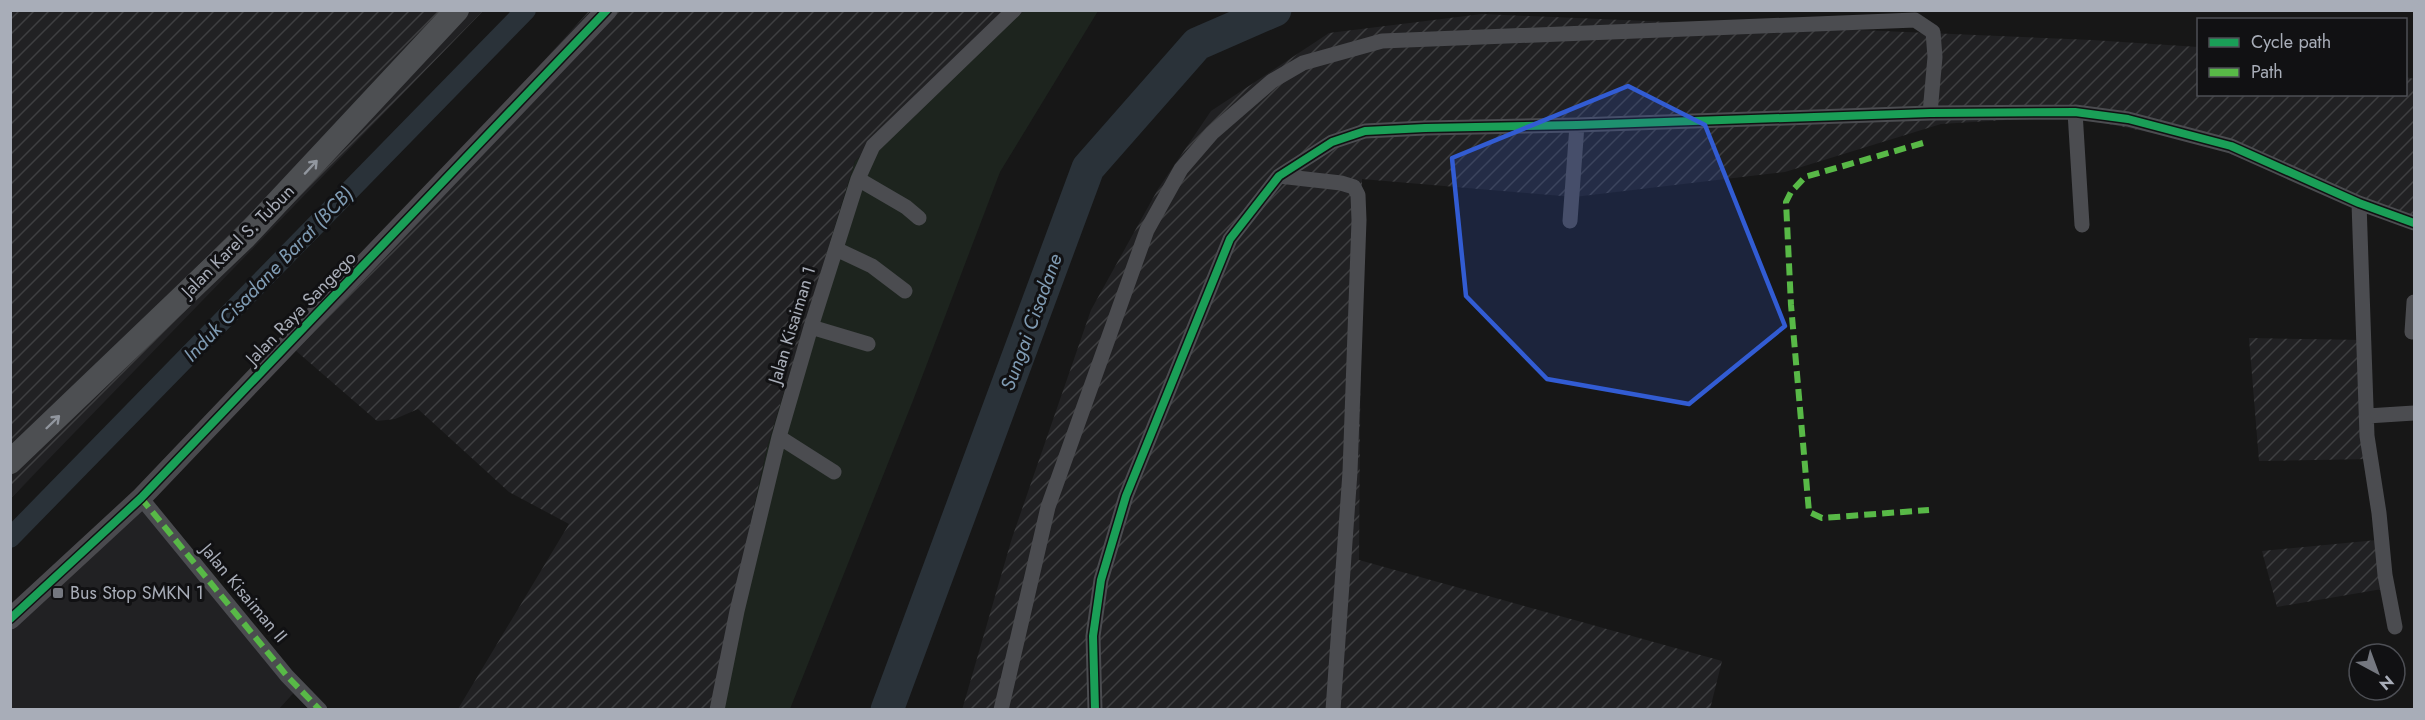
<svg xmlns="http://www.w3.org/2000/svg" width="2425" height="720" font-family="Jost,sans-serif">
<defs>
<pattern id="industrial-furrows" width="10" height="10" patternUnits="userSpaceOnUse" patternTransform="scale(1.5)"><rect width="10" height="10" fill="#212123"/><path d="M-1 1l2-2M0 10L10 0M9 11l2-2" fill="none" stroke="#3e3f41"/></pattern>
</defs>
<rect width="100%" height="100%" fill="#171717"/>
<!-- built -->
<path fill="#212123" d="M145,498L300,686L279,709L11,710V610Z"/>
<!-- industrial -->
<path fill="url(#industrial-furrows)" d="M11,11H483L11,498Z
M589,11H1024L855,161L767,448L710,709H458L569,524L509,492L418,409L395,419L377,421L287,343Z
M1482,14L2092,40L2198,47V94H2406V77L2414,79V228L2206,144L2070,116L1941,124L1785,172L1574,197L1362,179L1359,560L1722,661L1710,709L962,710L1012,538L1091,310L1158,189L1211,111L1329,33Z
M2249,338L2364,340L2370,459L2259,461Z
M2377,540L2382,589L2277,607L2262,551Z"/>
<!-- green -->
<path fill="#1d241e" d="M1024,11H1098L1000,172L914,398L790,709L710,710L767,448L855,161Z"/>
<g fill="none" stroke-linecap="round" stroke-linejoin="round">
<!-- canal -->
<path stroke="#2a3239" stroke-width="20" d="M10,538L526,10"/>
<!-- river -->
<path stroke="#2a3239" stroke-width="33" d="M887,710L1088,168L1197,44L1275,10"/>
<!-- street -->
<path stroke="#4b4c50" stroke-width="15" d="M2075,112L2082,225
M1279,176L1341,183L1354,187L1358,195L1359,220L1350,472L1333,710
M858,179L906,207L919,218
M2359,203L2367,436L2379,513L2385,575L2395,627
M1570,221L1577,125
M836,249L872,266L905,291
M811,327L868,344
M2412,332L2414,302
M2367,416L2414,413
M779,437L834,472
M141,498L287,676L320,710
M717,710L737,611L779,437L811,327L858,179L873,146L1014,10
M1001,710L1048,507L1147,230L1181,169L1212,133L1272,81L1303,63L1382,41L1915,20L1933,32L1935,57L1930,113
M1095,710L1093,636L1101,580L1126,496L1230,239L1279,176L1332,142L1365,131L1425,128L1577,125L1930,113L2075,112L2128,119L2231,146L2359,203L2414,223"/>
<!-- secondary -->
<path stroke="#4a4a4e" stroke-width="21" d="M10,619L141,498L607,10"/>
<!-- primary -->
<path stroke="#4d4f52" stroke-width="24" d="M10,462L245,237L457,10"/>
<!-- quiet -->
<path stroke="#58b947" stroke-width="6" stroke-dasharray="12 6" stroke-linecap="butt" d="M1923,143L1805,177L1791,192L1786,202L1791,305L1809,512L1822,518L1929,510
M141,498L287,676L320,710"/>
<!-- cycleway casing -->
<g stroke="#111113" stroke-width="11">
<path id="cycleway" d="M10,619L141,498L607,10
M1095,710L1093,636L1101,580L1126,496L1230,239L1279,176L1332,142L1365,131L1425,128L1577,125L1930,113L2075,112L2128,119L2231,146L2359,203L2414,223"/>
</g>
<!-- cycleway -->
<use href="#cycleway" stroke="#1a9f57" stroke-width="8"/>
</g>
<!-- one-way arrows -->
<defs><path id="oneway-shaft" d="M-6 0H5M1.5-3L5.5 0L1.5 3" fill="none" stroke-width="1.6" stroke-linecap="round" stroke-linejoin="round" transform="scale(1.5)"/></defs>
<g stroke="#91969e">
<use href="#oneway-shaft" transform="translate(311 167) rotate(-47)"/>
<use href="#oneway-shaft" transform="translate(53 422) rotate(-44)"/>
</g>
<!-- marked area -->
<path fill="#325cd3" fill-opacity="0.2" stroke="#325cd3" stroke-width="4.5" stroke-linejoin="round" d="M1628,86L1705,125L1785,326L1689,404L1547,379L1466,296L1452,158Z"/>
<!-- markers -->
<rect fill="#757880" stroke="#111113" stroke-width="2" x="52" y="587" width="12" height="12" rx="3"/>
<g text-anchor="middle" stroke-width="6" stroke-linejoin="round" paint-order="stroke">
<!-- street labels -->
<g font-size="18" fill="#a8adb8" stroke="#111113">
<text transform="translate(238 241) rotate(-45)" y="6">Jalan Karel S. Tubun</text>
<text transform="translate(301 308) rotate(-46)" y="6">Jalan Raya Sangego</text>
<text transform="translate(792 325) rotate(-73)" y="6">Jalan Kisaiman 1</text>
<text transform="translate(244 593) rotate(50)" y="6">Jalan Kisaiman II</text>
</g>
<!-- poi labels -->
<g font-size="18" fill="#a8adb8" stroke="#111113" text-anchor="start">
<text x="70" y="599">Bus Stop SMKN 1</text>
</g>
<!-- water labels -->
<g font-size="20" font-style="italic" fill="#7f9bb3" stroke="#111113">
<text transform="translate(268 274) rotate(-46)" y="7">Induk Cisadane Barat (BCB)</text>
<text transform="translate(1031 322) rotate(-70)" y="7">Sungai Cisadane</text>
</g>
</g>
<!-- border -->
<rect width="2425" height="720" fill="none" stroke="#a8adb8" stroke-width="24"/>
<!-- legend -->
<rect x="2197" y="18" width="210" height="78" fill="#111113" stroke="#4d4f55" stroke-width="1.5"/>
<rect x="2209" y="38" width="30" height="9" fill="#1a9f57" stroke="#4d4f55" stroke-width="1.5"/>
<text x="2251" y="48" font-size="18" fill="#a8adb8">Cycle path</text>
<rect x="2209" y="68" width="30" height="9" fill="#58b947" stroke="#4d4f55" stroke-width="1.5"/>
<text x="2251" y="78" font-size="18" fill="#a8adb8">Path</text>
<!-- north arrow -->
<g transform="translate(2377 672) rotate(139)"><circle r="28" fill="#111113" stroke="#4d4f55" stroke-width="1.5"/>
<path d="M0-4.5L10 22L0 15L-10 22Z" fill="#757880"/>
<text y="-9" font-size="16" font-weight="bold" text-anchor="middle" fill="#a8adb8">N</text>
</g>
</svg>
